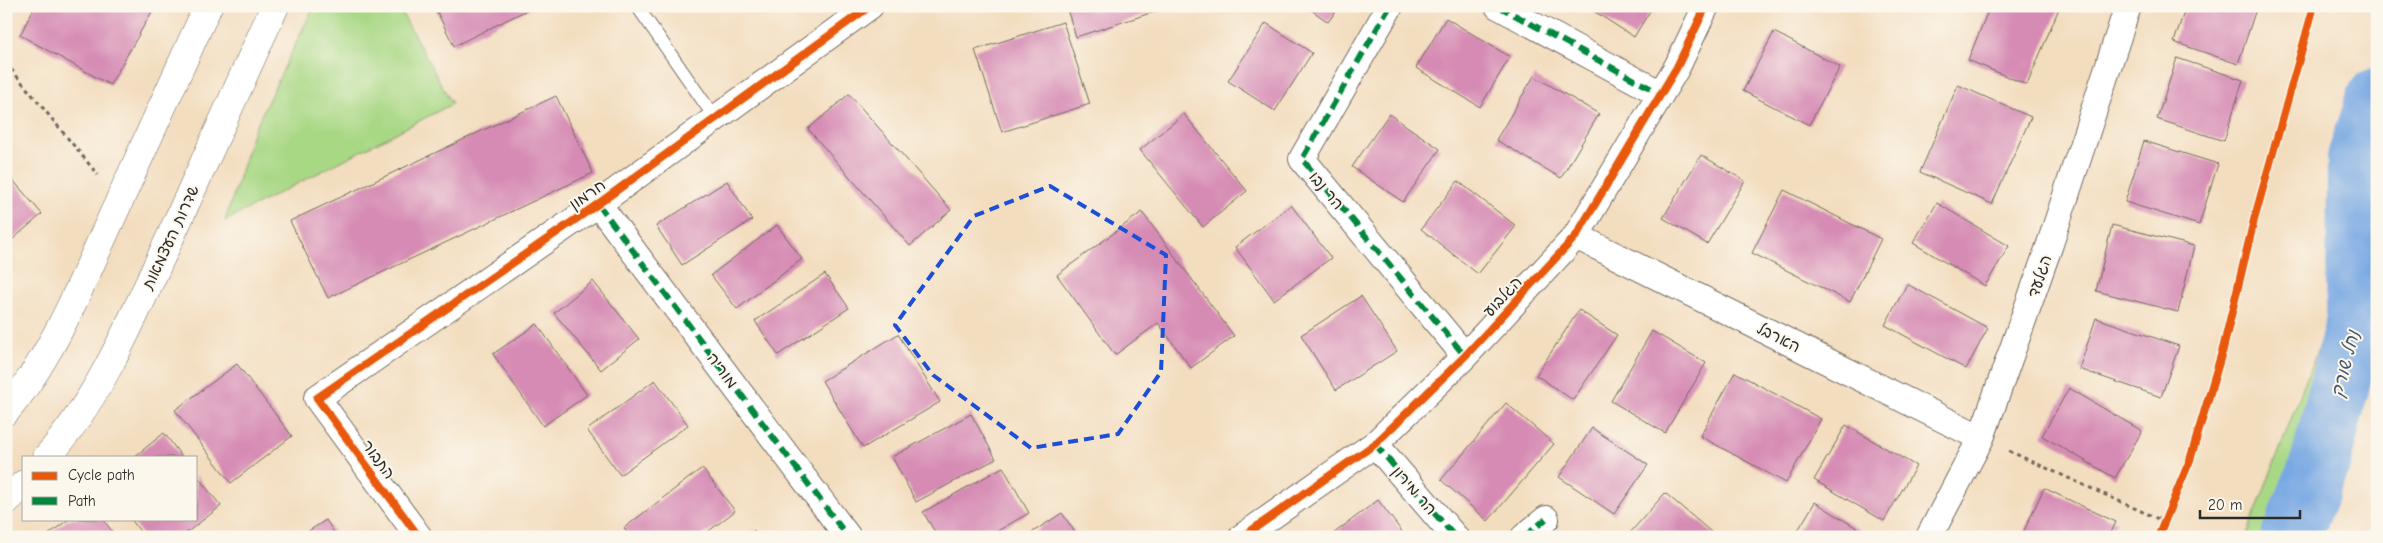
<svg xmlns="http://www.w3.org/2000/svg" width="2383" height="543" font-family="'Comic Neue','Playpen Sans Hebrew',sans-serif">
<rect width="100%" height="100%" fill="#fbf7ec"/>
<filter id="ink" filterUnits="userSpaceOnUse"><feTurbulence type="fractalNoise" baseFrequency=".02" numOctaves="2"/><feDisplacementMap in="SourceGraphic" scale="10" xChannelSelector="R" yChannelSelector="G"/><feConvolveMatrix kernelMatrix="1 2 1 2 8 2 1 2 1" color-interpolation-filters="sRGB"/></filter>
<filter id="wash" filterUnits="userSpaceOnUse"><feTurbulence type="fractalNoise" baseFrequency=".0096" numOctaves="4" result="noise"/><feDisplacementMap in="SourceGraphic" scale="20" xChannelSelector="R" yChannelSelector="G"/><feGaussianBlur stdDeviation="1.12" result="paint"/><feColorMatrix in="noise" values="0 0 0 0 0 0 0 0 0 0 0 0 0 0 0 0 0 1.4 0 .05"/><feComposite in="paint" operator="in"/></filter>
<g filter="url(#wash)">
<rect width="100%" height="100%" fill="#f3ddbf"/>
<!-- green -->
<path fill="#a9d885" stroke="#6a8258" d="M314,6H398L452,104L225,221L254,130Z
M2377,161V346L2305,537H2246L2343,283Z"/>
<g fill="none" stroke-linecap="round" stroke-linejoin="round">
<!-- river -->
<path stroke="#78a8e3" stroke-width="60" d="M2291,537L2320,464L2356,319L2357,158L2377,98"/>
</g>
<g id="blocks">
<!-- building -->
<path fill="#d68bb4" d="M35,6H151L154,8L110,85L20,35Z
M434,6H530L531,8L454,46Z
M1066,6H1165L1166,8L1076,37Z
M1306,6H1340L1328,22Z
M1586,6H1653L1634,37Z
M1990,6H2060L2027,85L1968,60Z
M2186,6H2257L2238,64L2174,42Z
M1446,18L1510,57L1480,107L1416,68Z
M1063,22L1090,104L1002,132L975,50Z
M1266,23L1312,53L1275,111L1228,81Z
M1774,32L1840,67L1809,125L1743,91Z
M2177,58L2243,80L2224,141L2157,119Z
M1534,76L1599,114L1561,178L1496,140Z
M1958,85L2031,117L1992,204L1920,172Z
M849,94L951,210L910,246L808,129Z
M556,96L593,173L328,298L290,221Z
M1184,114L1247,191L1203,227L1140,150Z
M1389,114L1440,149L1403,202L1352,167Z
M2144,141L2218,164L2199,225L2125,202Z
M1701,155L1745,181L1707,244L1663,218Z
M6,172L42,214L6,245Z
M727,181L752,220L682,265L656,226Z
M1458,181L1516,226L1478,274L1421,229Z
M1784,190L1881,239L1850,302L1752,253Z
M1937,203L2009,246L1985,286L1913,243Z
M1291,205L1331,258L1274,300L1235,247Z
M1142,212L1234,336L1191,368L1158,323L1115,355L1057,275Z
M777,225L802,259L737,309L711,275Z
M2112,225L2194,246L2178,312L2096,291Z
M825,274L849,308L778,355L755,321Z
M593,281L639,339L601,370L554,313Z
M1907,284L1988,328L1966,369L1885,325Z
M1361,296L1397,351L1336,390L1301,335Z
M1579,310L1617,335L1573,400L1536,375Z
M2096,318L2179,346L2161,397L2079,369Z
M537,324L587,395L543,426L493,354Z
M1652,331L1706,363L1665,433L1611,401Z
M898,334L940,402L863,448L822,381Z
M237,364L292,436L231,483L175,410Z
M1735,372L1821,419L1786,483L1700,436Z
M655,380L688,425L620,475L587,430Z
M2069,388L2142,431L2115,478L2042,436Z
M1506,403L1554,444L1488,521L1441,480Z
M971,414L996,459L916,502L892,457Z
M1846,425L1916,466L1884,521L1814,480Z
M1592,428L1648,465L1614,514L1559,477Z
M164,433L182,457H134Z
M1003,467L1029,513L987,537H938L923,512Z
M702,468L735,511L701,537H630L624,528Z
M196,475L221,506L181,537H144L131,519H196Z
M2044,488L2116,522L2109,537H2021Z
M1665,493L1717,537H1632L1629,534Z
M1378,500L1406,537H1329Z
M1815,502L1871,537H1794Z
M1062,513L1078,537H1025Z
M69,519H103L116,537H45Z
M326,520L337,537H299Z
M754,530L759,537H746Z"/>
</g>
</g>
<g filter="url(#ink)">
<use href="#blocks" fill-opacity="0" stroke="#71695f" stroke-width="1"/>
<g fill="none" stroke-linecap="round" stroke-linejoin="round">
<!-- lane casing -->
<g stroke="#71695f" stroke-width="14">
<path id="lane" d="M637,6L715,118"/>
</g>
<!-- street casing -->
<g stroke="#71695f" stroke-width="28">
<path id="street" d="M1390,6L1302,159L1465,356
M1498,6L1661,94
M598,204L848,537
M1576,236L1981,438
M1375,444L1455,537
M419,537L317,398L598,204L870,6
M1242,537L1375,444L1465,356L1576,236L1677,67L1706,6
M1524,537L1546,519
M1929,537L1981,438L2050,244L2128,6"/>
</g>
<!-- highway casing -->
<g stroke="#71695f" stroke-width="29">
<path id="highway" d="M6,411C50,360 79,289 107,228C141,154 174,80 208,6
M47,457C102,394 134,315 169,240C204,162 240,84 275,6
M6,501L24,484"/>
</g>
<!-- path -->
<path stroke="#71695f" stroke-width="3" stroke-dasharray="4 4" stroke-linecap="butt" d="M6,63L98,175
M2009,451L2165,522"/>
<!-- lane -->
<use href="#lane" stroke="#fff" stroke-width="12"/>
<!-- street -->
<use href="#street" stroke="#fff" stroke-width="26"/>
<!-- highway -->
<use href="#highway" stroke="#fff" stroke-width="28"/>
<!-- quiet -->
<path stroke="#00873e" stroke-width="6" stroke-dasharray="12 6" stroke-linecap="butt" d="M1390,6L1302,159L1465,356
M1498,6L1661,94
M598,204L848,537
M1375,444L1455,537
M1524,537L1546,519"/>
<!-- cycleway casing -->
<g stroke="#fbf7ec" stroke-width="11">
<path id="cycleway" d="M419,537L317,398L598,204L870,6
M1242,537L1375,444L1465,356L1576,236L1677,67L1706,6
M2158,537L2190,460L2223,349L2254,220L2314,6"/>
</g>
<!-- cycleway -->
<use href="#cycleway" stroke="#e8590c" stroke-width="8"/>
</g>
</g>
<!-- marked area -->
<path fill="none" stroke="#1d4ed8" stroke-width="4" stroke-dasharray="10 6" stroke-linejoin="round" d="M1050,186L1166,255L1161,372L1118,434L1031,448L933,375L895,325L974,216Z"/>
<g text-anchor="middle" stroke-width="4" stroke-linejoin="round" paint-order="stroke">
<!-- street labels -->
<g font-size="16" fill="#2b2b2b" stroke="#fbf7ec">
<text transform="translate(1327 190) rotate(50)" y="6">הר נבו</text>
<text transform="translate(587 194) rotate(-35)" y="6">חרמון</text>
<text transform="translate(170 237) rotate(-65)" y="6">שדרות העצמאות</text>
<text transform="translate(2039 276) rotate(-71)" y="6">הגלעד</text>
<text transform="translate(1502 296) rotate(-47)" y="6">הגלבוע</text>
<text transform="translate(1779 337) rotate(27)" y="6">הארבל</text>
<text transform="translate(723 370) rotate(53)" y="6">מוריה</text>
<text transform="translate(379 459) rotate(54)" y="6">התבור</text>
<text transform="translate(1415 490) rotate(49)" y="6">הר מירון</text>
</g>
<!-- water labels -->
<g font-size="18" font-style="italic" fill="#46576b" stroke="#fbf7ec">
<text transform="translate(2345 364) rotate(-76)" y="6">נחל שורק</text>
</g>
</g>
<!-- margin -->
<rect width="2383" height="543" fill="none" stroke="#fbf7ec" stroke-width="25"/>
<!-- legend -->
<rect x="22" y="456" width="175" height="65" fill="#fbf7ec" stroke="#a8a59f"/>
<rect x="32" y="472" width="25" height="8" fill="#e8590c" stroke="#a8a59f"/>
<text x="68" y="480" font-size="15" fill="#2b2b2b">Cycle path</text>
<rect x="32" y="497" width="25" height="8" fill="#00873e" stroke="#a8a59f"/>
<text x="68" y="506" font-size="15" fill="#2b2b2b">Path</text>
<!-- scale -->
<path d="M2200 510v8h100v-8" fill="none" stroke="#2b2b2b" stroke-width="2.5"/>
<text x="2208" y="510" font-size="15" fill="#2b2b2b" stroke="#fbf7ec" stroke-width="4" paint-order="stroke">20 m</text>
</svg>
